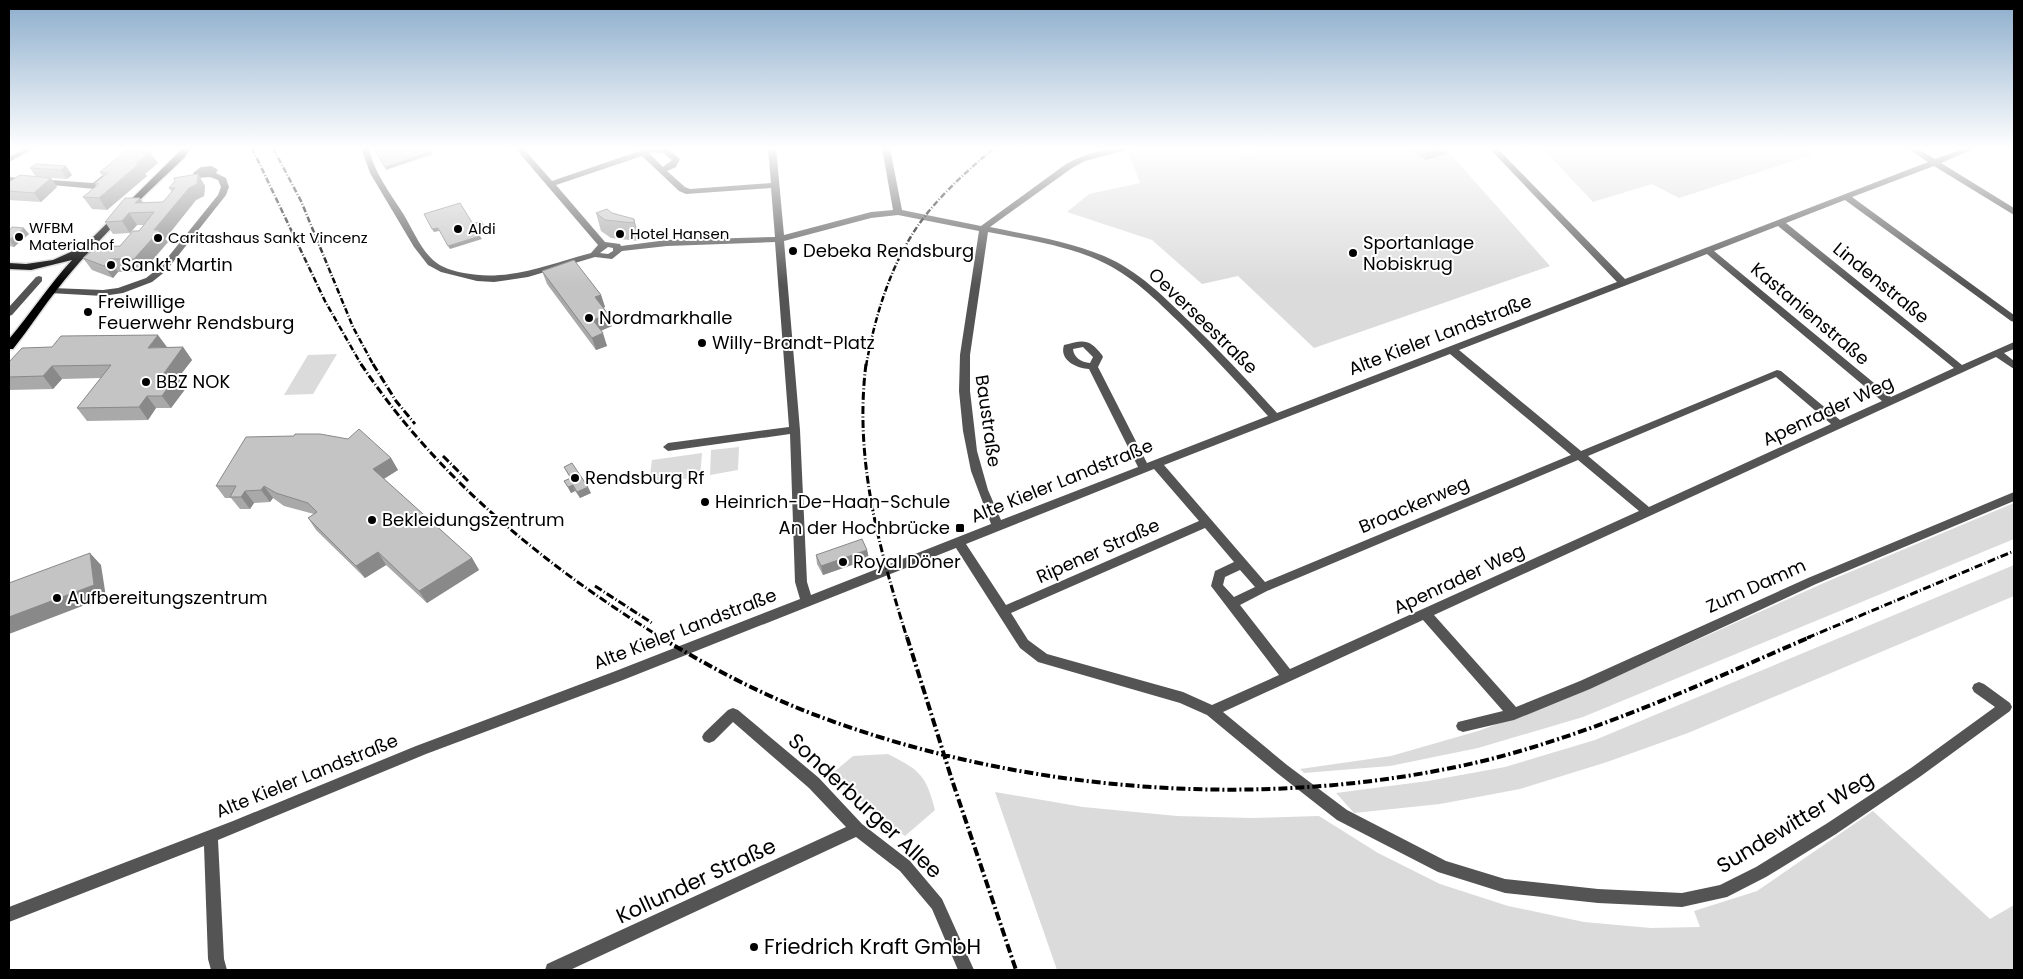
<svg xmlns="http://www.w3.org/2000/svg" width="2023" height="979" font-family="Poppins,sans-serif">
<rect width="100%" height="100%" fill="#fff"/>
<!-- green -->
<path fill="#dbdbdb" d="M1150,148H1238L1246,155L1274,148H1445L1550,266L1314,348L1238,276L1202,284L1152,240L1067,212L1089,194L1140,183L1129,153Z
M1542,148H1801L1812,155L1679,198L1652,184L1593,202Z
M337,354L313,394L284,395L308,355Z
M739,447L738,470L710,475L711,450Z
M702,453L700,477L649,483L652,460Z
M2014,503V539L1583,717L1478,748L1390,766L1304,773L1300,769L1391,756L1478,731L1559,702L1826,582Z
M2014,565V596L1688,733L1607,762L1520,789L1440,804L1354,813L1336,793L1428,781L1505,767L1595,740Z
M888,754C919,770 926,774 935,810L905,836L829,776L853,756Z
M995,792L1083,807L1177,816L1251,818L1319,816L1378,853L1440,884L1508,906L1584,922L1651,928L1700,927L1694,911L1757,891L1873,811L1990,919L2014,905V970H1057Z"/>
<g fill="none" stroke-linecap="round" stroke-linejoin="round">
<!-- major casing -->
<g stroke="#dbdbdb" stroke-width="3">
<path id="major" d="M183,148H191L184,158C141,199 96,240 59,287C43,307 29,329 13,349H9V339C31,313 49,285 72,260L31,270L9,269V263L26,264L53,260L84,246Z"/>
</g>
<!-- minor -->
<path fill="#545454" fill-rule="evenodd" d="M25,148H35L9,162V157Z
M361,148H369C374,173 391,194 404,215C413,230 420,248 433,260C442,268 453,271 464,273C509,282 549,264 591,253L598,245L515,148H523L552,181L648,148L668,149L680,159L676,167L667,171L685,187L690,189L771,183L768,148H776L784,235L871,212L893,210L882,148H890L902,210L981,226L1066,164C1084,154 1106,148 1127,148L1126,150L1085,161L1072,168L990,227C1028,235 1068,241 1104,256C1139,271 1164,297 1191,323C1221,352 1249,382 1277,413L1617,282L1489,148H1497L1625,279L1928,162L1907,148H1916L1935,159L1965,148H1976L1941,163L2014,208V215L1934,166L1852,197L2014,315V322L2011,321L1845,200L1786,223L1962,365L2014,342V349L2004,353L2014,361V369L1996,357L1434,615L1516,707L1580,681L1808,578L2014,492V501L1816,584L1590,689L1514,720L1463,732L1458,730L1456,726L1458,722L1503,711L1423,620L1223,712L1287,765L1347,810L1446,861L1505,879L1598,889L1682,893L1720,885L1756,867L1826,824L1911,768L1995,707L1974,692L1972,688L1974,684L1979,682L1984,684L2010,703L2012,707L2010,711L1921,776L1836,834L1766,877L1727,897L1682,907L1598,903L1505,893L1438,872L1337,820L1277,773L1207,715L1180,703L1038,662L1020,648L956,548L623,680L426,754L218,840L224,959L227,970H211L208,959L204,846L9,922V907L233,821L416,746L613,672L800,599L795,582L790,434L668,451L663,447L668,443L789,427L775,242L667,246L622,251L612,259L595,257L528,277L494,282L477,281L441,272L428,265L414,247L370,173ZM652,152L663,153L672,160L671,161L663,167L649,153ZM642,156L679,191L686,194L771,188L775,237L667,240L621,246L620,244L605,242L556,185ZM898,215L979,231L960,355L959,391L963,431L971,471L991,524L811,595L807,582L800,430L784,241L871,218ZM1778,226L1954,368L1891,397L1714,251ZM988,232C1024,239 1064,245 1098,260C1132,275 1156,300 1182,325C1212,355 1240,385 1268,416L1147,463L1098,367L1103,357L1102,355C1089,338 1083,340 1064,345C1059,360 1076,368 1089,369L1138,467L1001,520L988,490L977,451L970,391V355ZM608,247L613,248V251L608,254L600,253ZM1707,254L1882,401L1840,420L1781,371L1777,370L1581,451L1459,350ZM1083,347L1093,357L1090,363C1081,362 1074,358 1073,349ZM1450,354L1571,455L1265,582L1164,465ZM1776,377L1831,424L1649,507L1588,456ZM1578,460L1639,511L1290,669L1240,605L1267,591ZM1154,469L1199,521L1006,605L966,544ZM1205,528L1234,562L1215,571L1211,586L1279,675L1212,705L1183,692L1047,654L1028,640L1011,613ZM1240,570L1255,587L1234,597L1223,585L1225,577Z
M212,166L218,170L216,173L226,178L229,187L226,195L166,271L152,282L123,293L103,296L49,293L47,291L52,288L103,290L118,288L146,278L160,267L218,195L221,187L218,180L210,177L197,178L193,173L201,167Z
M104,174H107L111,176L95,189L9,181V177L93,183Z
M39,276L42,277V281L12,315L9,316V307L36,277Z
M733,708L738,710L819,778L862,824L910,861L942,899L974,970H958L932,909L900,871L856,837L570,970H545L547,964L846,827L809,788L733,722L714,741L709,743L704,741L702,737L704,733L728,710Z"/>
<!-- major -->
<use href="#major" fill="#000" fill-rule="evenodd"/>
<!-- rail-far2 -->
<path stroke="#000" stroke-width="2.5" stroke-dasharray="6 2 1 2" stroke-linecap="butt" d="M252,148L325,301L362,366
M273,148L301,201L353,327L374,366
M866,366C875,316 890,266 919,224C940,195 967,171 994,148"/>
<!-- rail-far1 -->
<path stroke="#000" stroke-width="3" stroke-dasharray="8 2.5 1 2.5" stroke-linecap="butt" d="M361,364C437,478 546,567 662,638
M373,364L396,401L415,424
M866,364C854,460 879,548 907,638
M443,456L468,481
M595,586L652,623
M1807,638L2014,551"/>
<!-- rail -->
<path stroke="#000" stroke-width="4" stroke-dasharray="9 3 2 3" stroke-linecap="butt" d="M660,637C706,665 755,691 805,711C1015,793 1263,813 1483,761C1596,733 1704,683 1810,637
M907,637L952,780L1016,970"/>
</g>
<!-- wall -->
<path fill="#a9a9a9" d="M1408,148H1448L1446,154L1425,160Z
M158,163L145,174L147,176L107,210L92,209L83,197L96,186L95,183L103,177L100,172Z
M66,166L72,175L67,179L51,178L57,187L41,202L9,200V182L36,177L30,168Z
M198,174L205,186L204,196L196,200L165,239L168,242L143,271L118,272L113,278L92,270L83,258L120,246L139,231L144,225H137L130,233L113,234L105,222L143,203L163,202L172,192L169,188Z
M596,213H612L634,219L639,237V241L611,238L601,231Z
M9,231L29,234L14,247L9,246Z
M542,271L601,295L605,307L603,308L608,314L612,326L601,331L607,346L596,350L547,284Z
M167,347H183L192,360L178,378L186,388L171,408H156L148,420L87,421L77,408L101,378L62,379L53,389L9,390V362Z
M391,458L398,470L384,479L472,558L479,570L427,603L386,565L365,578L316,530L308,518L314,514L284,506L273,498L270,502L254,503L250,509H240L231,498H225L216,486Z
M564,467L591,493L580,498L575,491L571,493L564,481L570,478Z
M867,550L869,559L823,575L817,564L816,555Z"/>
<!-- shaded-wall -->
<path fill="#898989" d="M1429,148H1448L1446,154L1425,160Z
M432,151L433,154L386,170L385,167Z
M150,152L158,163L145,174L147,176L107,210L99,198L136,164Z
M66,166L72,175L67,179L61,170Z
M198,174L205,186L204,196L196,200L165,239L168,242L143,271L134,259L154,230Z
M51,178L57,187L41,202L34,193Z
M140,198L148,210L135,203Z
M129,213L137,225L130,233L122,221Z
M634,219L639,237V241L634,223Z
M24,228L29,234L14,247L10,240Z
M438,228L439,231L434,232L432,229Z
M486,229L487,232L479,235L478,232Z
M480,236L482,239L450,249L448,246Z
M110,259L118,272L113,278L104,266Z
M601,295L605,307L599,310L595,297Z
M608,314L612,326L597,332L593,320Z
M603,333L607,346L596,350L592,338Z
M158,335L167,347L148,348Z
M183,347L192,360L178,378L186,388L171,408L162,396V376Z
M52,366L62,379L53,389L43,376Z
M147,396L156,408L148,420L139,407Z
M391,458L398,470L380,481L373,469Z
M573,485L575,491L571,493L568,487Z
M264,486L273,498L270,502L261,490Z
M588,487L591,493L580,498L577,492Z
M245,491L254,503L250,509L241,497Z
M867,550L869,559L823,575L821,566Z
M378,552L386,565L365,578L356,566Z
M90,553L101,565L106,597L9,634V617Z
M472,558L479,570L427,603L419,591Z"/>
<!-- building -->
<path fill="#c4c4c4" stroke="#898989" d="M374,148H429L432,151L385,167Z
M127,150L150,152L136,164H139L99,198L83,197L99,184L95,183L108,173L100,172Z
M36,164L66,166L61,170L30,168Z
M198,174L197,184L189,188L154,230H160L134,259H110L104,266L83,258L97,247L120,246L133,231H139L154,212L129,213L122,221L105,222L125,198H140L135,203L163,202L175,188H169L175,181L174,178Z
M20,175L51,178L34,193L9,191V182Z
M460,203L473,224L481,221L486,229L478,232L480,236L448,246L438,228L432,229L424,214Z
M607,209L612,213L634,219V223L605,220L596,213Z
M12,227L24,228L9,240V231Z
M574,260L601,295L595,297L608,314L593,320L603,333L592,338L542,271Z
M158,335L148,348L183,347L162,376L177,375L162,396H147L139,407L77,408L111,365L52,366L43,376L9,377V362L22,348L52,347L61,336Z
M359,429L391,458L373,469L472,558L419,591L378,552L356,566L308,518L317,512L308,503L276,493L264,486L261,490L245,491L241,497H230L236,486H216L246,437L294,436L295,434H320L348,439Z
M572,463L588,487L577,492L573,485L568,487L564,481L571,478L564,467Z
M862,539L867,550L821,566L816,555Z
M90,553L94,585L9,617V583Z"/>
<!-- sky -->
<linearGradient id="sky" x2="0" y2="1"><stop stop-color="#8cadcc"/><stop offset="0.52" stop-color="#fff"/><stop offset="1" stop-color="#fff" stop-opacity="0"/></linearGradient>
<rect width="2023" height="285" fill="url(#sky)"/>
<!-- markers -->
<g fill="#000" stroke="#fff" stroke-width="2">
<circle cx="458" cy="229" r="5"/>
<circle cx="620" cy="234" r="5"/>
<circle cx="19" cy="237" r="5"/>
<circle cx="158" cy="238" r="5"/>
<circle cx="793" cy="251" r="5"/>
<circle cx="1353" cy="253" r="5"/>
<circle cx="111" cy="265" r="5"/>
<circle cx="88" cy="312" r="5"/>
<circle cx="589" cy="318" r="5"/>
<circle cx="702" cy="343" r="5"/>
<circle cx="146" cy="382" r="5"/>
<circle cx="575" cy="478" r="5"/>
<circle cx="705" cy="502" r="5"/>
<circle cx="372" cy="520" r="5"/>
<rect x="955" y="523" width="10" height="10" rx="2.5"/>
<circle cx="843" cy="562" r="5"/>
<circle cx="57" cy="598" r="5"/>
<circle cx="754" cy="947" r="5"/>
</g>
<g text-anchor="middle" stroke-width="4" stroke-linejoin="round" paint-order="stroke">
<!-- far-poi labels -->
<g font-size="15" fill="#000" stroke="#fff" text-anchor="start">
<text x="29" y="233">WFBM<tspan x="29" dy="17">Materialhof</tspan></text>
<text x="468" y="234">Aldi</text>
<text x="630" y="239">Hotel Hansen</text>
<text x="168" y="243">Caritashaus Sankt Vincenz</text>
</g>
<!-- poi labels -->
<g font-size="18" fill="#000" stroke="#fff" text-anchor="start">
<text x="1363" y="249">Sportanlage<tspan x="1363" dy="21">Nobiskrug</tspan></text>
<text x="803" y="257">Debeka Rendsburg</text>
<text x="121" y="271">Sankt Martin</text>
<text x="98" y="308">Freiwillige<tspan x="98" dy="21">Feuerwehr Rendsburg</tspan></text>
<text x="599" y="324">Nordmarkhalle</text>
<text x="712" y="349">Willy-Brandt-Platz</text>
<text x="156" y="388">BBZ NOK</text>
<text x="585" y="484">Rendsburg Rf</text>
<text x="715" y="508">Heinrich-De-Haan-Schule</text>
<text x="382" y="526">Bekleidungszentrum</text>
<text x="950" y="534" text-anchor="end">An der Hochbrücke</text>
<text x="853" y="568">Royal Döner</text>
<text x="67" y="604">Aufbereitungszentrum</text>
</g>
<!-- street labels -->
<g font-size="18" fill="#000" stroke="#fff">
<text transform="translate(1881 283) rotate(39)" y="6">Lindenstraße</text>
<text transform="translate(1810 314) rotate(40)" y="6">Kastanienstraße</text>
<text transform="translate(1203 321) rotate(44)" y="6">Oeverseestraße</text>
<text transform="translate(1440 335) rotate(-21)" y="6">Alte Kieler Landstraße</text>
<text transform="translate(1828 411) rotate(-25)" y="6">Apenrader Weg</text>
<text transform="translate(988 421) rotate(82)" y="6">Baustraße</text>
<text transform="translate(1062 481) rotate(-22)" y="6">Alte Kieler Landstraße</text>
<text transform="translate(1414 505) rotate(-23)" y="6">Broackerweg</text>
<text transform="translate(1098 551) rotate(-24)" y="6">Ripener Straße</text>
<text transform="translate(1459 579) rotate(-25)" y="6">Apenrader Weg</text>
<text transform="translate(1756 586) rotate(-24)" y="6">Zum Damm</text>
<text transform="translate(685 629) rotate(-21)" y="6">Alte Kieler Landstraße</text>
<text transform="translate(307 776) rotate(-22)" y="6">Alte Kieler Landstraße</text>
</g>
<!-- near-street labels -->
<g font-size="21" fill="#000" stroke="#fff">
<text transform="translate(865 806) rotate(43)" y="7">Sonderburger Allee</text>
<text transform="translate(1795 822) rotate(-31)" y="7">Sundewitter Weg</text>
<text transform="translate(696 881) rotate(-25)" y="7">Kollunder Straße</text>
</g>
<!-- near-poi labels -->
<g font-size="21" fill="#000" stroke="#fff" text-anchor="start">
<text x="764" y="954">Friedrich Kraft GmbH</text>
</g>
</g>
<!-- border -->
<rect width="2023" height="979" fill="none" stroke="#000000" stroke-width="20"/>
</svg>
